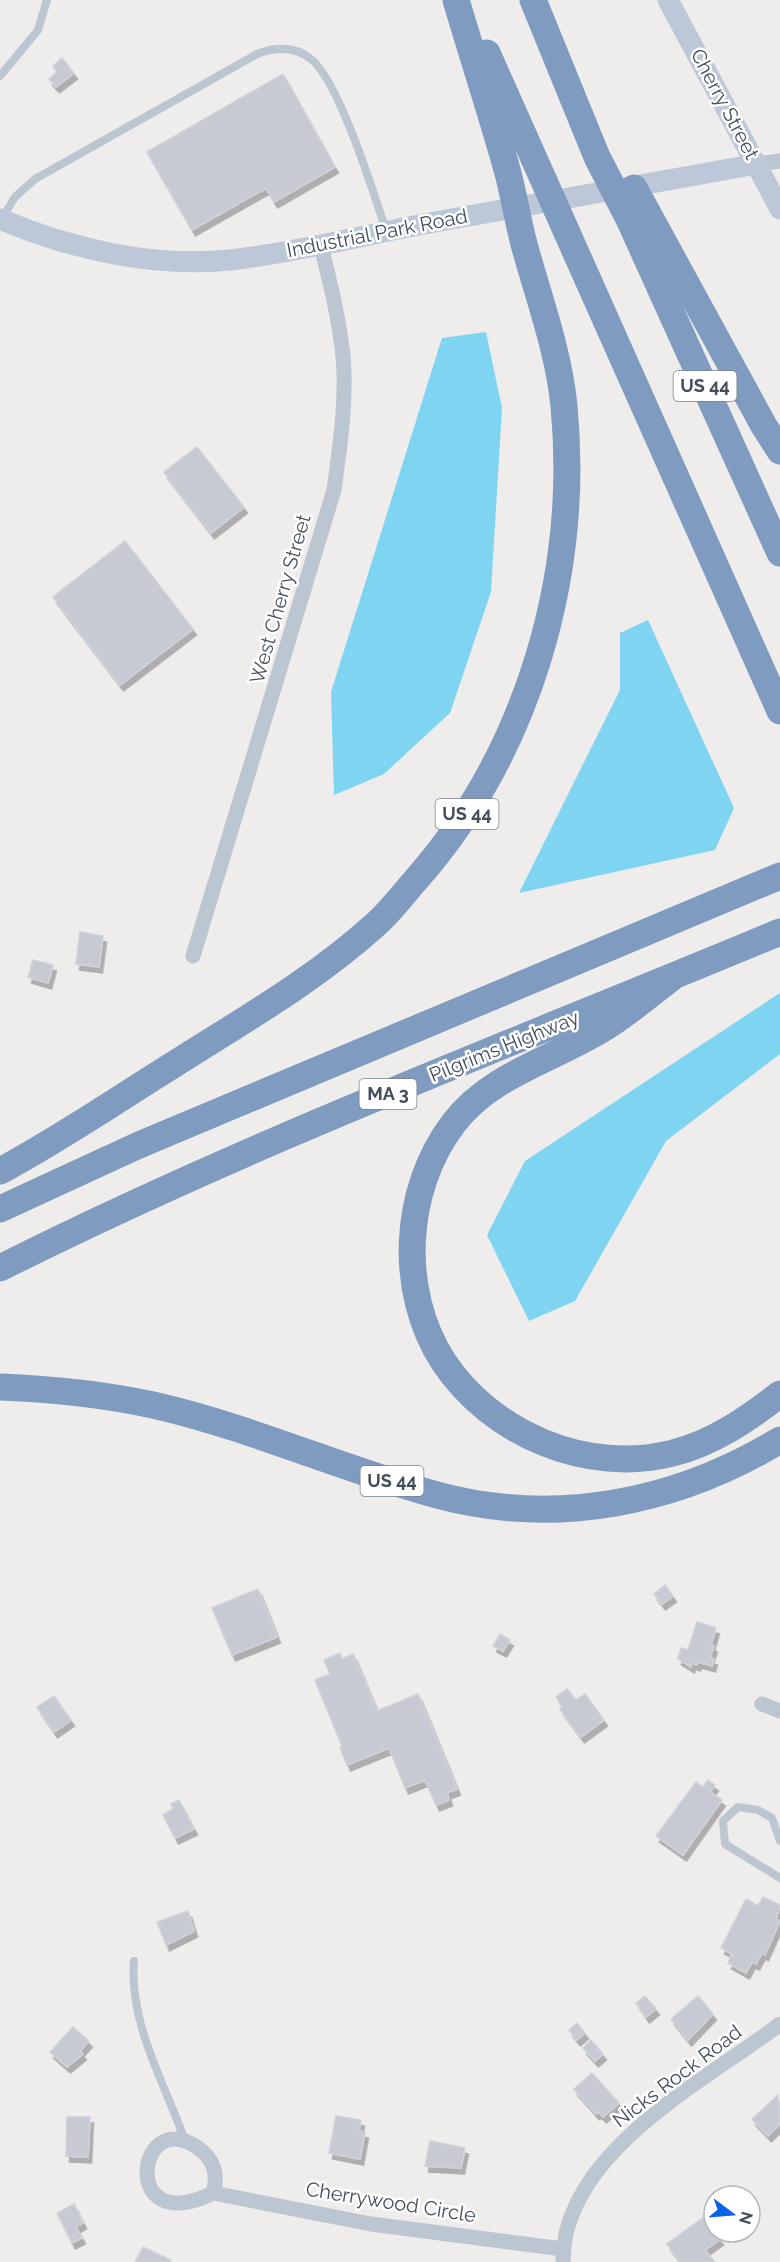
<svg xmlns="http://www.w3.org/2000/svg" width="780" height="2262" font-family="Raleway,sans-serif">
<defs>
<filter id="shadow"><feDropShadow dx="3.5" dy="6" stdDeviation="0" flood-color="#0004"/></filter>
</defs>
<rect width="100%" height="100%" fill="#efecec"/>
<!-- water -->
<path fill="#7fd4f2" d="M486,332L502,408L491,592L450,713L384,774L334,795L331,692L442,338Z
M648,620L734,808L715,850L519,893L620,690V633Z
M780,993V1054L666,1141L575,1301L529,1321L487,1235L525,1161Z"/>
<!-- building -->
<path fill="#c7cad3" stroke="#cfd1d8" stroke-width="1.5" filter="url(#shadow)" d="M62,58L74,73L56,87L49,79L57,72L53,66Z
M283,74L335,167L274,202L266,188L192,230L147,152Z
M197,447L244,507L211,533L164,472Z
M125,541L193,629L120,685L53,597Z
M80,932L103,936L99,967L76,964Z
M33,960L53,965L48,983L28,977Z
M665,1585L673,1596L662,1604L654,1594Z
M258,1589L277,1637L232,1655L212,1608Z
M697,1622L716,1628L711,1645L714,1646L710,1658L714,1659L712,1666L698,1662L697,1665L692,1663L691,1667L678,1659L681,1648L688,1650Z
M500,1634L510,1640L503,1651L493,1646Z
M340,1653L342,1659L353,1654L377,1711L418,1694L457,1789L447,1793L449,1800L436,1805L425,1780L405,1788L389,1748L347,1765L340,1748L342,1746L315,1680L330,1674L324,1660Z
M567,1689L576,1700L585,1694L604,1720L581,1737L560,1709L563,1707L556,1697Z
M54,1696L71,1720L54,1732L37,1707Z
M708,1780L715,1785L710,1792L722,1800L683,1855L656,1836L696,1782L703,1787Z
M179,1800L194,1829L175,1838L163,1815L173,1809L171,1804Z
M763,1897L780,1905L776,1919L780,1921L765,1955L762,1953L756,1964L752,1962L746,1973L728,1963L732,1954L721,1948L746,1899L758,1906Z
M188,1911L194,1931L166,1945L157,1922Z
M645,1996L656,2009L646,2017L636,2003Z
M698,1996L713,2014L688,2040L671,2019Z
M577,2023L585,2033L577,2040L569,2030Z
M73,2027L89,2041L80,2051L83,2054L67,2067L50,2052Z
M591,2040L603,2054L595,2061L583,2048Z
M592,2073L619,2103L603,2117L598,2112L596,2114L574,2089Z
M778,2095L780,2124L768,2136L752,2119Z
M336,2116L361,2120L359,2131L365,2132L360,2159L329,2153Z
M67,2117H90L88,2157L66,2156Z
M430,2141L465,2148L461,2168L425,2166Z
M74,2204L83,2223L76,2227L82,2238L72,2243L57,2213Z
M704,2217L708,2222L714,2217V2232L720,2239L705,2250L715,2262H681L667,2244Z
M143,2247L171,2260L170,2262H135Z"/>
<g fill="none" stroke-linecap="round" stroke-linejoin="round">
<!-- lane -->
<path stroke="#bbc6d0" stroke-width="8" d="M0,76L38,30L47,0
M3,217L15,197L35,179L259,53C277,47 295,46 311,59C339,81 374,194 386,231
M780,1841L772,1818L758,1810L738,1807L723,1821L725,1844L780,1878
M134,1961C129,2025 165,2083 185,2141"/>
<!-- street -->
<path stroke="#bbc6d0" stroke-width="15" d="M757,164L780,161
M193,956L334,490C340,446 347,400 343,356C339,318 330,282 321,246
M762,1704L780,1711
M213,2193C218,2177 215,2162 202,2151C138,2098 116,2241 213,2193L371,2224L563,2249
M563,2262C562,2153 704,2082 780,2024"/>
<!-- secondary -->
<path stroke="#bcc8d7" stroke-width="21" d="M668,0L780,209
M0,219C70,249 154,268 230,260C300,252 367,234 435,222C542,203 650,183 757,164"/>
<!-- highway -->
<path stroke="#7f9bc0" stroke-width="27" d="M533,0L597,157L629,219L780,553
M487,53L780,711
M634,188L764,426L780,451
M674,976C653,992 632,1010 609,1025C557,1059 491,1073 453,1124C403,1190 398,1291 443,1361C491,1434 587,1475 673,1453C713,1443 748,1419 780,1394
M0,1171C60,1139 115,1101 173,1065C242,1021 313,981 375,925C389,913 401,897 414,882C528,754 580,576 564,406C559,352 538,296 524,244C518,221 514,197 508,173C492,115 473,58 456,0
M0,1209L139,1145L780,876
M0,1268C253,1141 519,1041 780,932
M0,1387C51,1389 102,1394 153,1405C250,1427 342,1469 437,1495C555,1527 677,1503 780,1440"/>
</g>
<g text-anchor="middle" stroke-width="5" stroke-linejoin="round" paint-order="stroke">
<!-- shield labels -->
<g fill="#fff" stroke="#7b838c" stroke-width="1.5">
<rect x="673.5" y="371" width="63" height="30" rx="4.5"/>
<rect x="435.5" y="799" width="63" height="30" rx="4.5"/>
<rect x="359.5" y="1079" width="57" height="30" rx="4.5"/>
<rect x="360.5" y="1466" width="63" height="30" rx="4.5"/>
</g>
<g font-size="18" font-weight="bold" fill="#434e5b">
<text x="705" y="392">US 44</text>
<text x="467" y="820">US 44</text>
<text x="388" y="1100">MA 3</text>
<text x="392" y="1487">US 44</text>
</g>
<!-- street labels -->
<g font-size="20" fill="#434e5b" stroke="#fff">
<text transform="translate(725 104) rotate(62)" y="7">Cherry Street</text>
<text transform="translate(377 233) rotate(-11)" y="7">Industrial Park Road</text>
<text transform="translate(280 599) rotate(-74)" y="7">West Cherry Street</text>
<text transform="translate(504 1046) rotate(-22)" y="7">Pilgrims Highway</text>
<text transform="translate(677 2076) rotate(-37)" y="7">Nicks Rock Road</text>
<text transform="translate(391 2202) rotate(9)" y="7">Cherrywood Circle</text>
</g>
</g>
<!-- north arrow -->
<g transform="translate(732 2214) rotate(106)"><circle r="28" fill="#ffffff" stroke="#b4b8bd" stroke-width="1.5"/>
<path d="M0-4.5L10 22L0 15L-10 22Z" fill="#0b61ea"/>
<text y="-9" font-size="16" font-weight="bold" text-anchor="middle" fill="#434e5b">N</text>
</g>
</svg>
